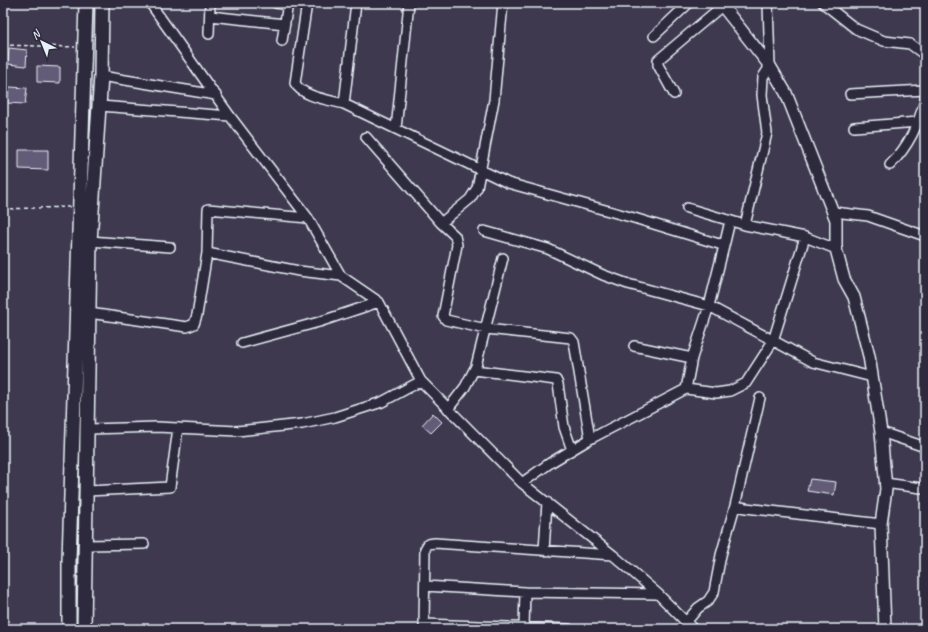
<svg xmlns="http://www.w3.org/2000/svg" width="928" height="632" font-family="Caveat,sans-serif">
<rect width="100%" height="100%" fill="#3f394f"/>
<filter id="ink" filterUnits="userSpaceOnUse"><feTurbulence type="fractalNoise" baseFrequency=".025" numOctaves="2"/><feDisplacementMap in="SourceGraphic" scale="8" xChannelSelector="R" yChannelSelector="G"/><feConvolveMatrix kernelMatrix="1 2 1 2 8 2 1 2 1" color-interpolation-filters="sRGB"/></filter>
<g filter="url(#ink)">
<!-- building -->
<path fill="#645b78" stroke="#e8f1f8" d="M9,48L27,50L26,66L8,64Z
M37,66L60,67V83L37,82Z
M9,87L27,88L25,104L7,103Z
M19,150H48V170L19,169Z
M433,413L442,422L431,433L422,425Z
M810,479L836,482L834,495L807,491Z"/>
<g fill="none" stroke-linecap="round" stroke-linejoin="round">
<!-- minor casing -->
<g stroke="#e8f1f8" stroke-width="12">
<path id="minor" d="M150,3L230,116L308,218L341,276L379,302L421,381L522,483L613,555L658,594L693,629
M276,3L287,5
M307,3L295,83C302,97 330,100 344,104L356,3
M823,3L856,29L884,41L910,44L925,55
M210,16L285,24
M209,34L210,3
M654,36L689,3
M282,41L288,3
M101,76L216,95
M674,94L658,65V60L722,6
M850,94L925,90
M344,104L508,183L634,218L719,244L725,242L730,221
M100,106L230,116
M854,127L918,122
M396,129L409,3
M366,137L441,223L455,236L457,245L443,316L446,320L486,329L571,338L574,342L590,439
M890,165C909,146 918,125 925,100
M687,208L745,225L805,237L836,249
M834,212L868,216L925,236
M441,223L470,199L477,188L494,100L503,3
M745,225L767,133L762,95L763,77L770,66L768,3
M484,231L548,249L603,275L628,284L709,306L813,362L872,377
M90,241L170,247
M207,253L299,271L341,276
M89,313L187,327L194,324L197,315L207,253L208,209L308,218
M242,343L319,322L379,302
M634,346L692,358
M474,370L556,380L558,384L564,427L572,450
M686,389L692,358L709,306L725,242
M760,398L735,506L746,508L881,524
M448,409L465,387L476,366L503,258
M89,429L157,427L237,431L302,424L335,417L382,402L421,381
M881,432L925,447
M522,483L550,463L590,439L686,389L716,393L730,391L746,383L773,341L805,237
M885,483L921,488
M87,491L170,487L178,428
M86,545L144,544
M544,551L547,502
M425,586L525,592L658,594
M687,621L698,608L708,601L714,592L721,555L735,506
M424,624L569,629
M524,627L525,592
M424,629L425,549L428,544L435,543L613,555"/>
</g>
<!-- tertiary casing -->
<g stroke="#e8f1f8" stroke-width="14">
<path id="tertiary" d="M720,3L770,66L786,93L836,220V249L844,279L854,297L869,356L881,432L886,489L881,524L885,629"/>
</g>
<!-- secondary casing -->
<g stroke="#e8f1f8" stroke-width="16">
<path id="secondary" d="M69,629V561L86,3
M84,629L90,241L101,76L102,3"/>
</g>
<!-- path -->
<path stroke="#e8f1f8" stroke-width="1.5" stroke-dasharray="4 3" stroke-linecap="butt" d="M3,45L75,47
M3,209L70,207"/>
<!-- minor -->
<use href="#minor" stroke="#2f2a3d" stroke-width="9"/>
<!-- tertiary -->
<use href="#tertiary" stroke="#2f2a3d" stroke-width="11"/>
<!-- secondary -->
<use href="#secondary" stroke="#2f2a3d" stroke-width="13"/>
</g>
</g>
<!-- margin -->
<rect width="928" height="632" fill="none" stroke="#2f2a3d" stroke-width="16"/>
<rect x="8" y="8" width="912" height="616" fill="none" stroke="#e8f1f8" stroke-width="1.5" filter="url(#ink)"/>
<!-- north arrow -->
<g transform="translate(42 42) rotate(317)" stroke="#2f2a3d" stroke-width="3" paint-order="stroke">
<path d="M0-3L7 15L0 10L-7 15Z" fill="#e8f1f8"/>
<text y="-6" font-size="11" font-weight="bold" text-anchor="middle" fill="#e8f1f8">N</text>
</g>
</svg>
